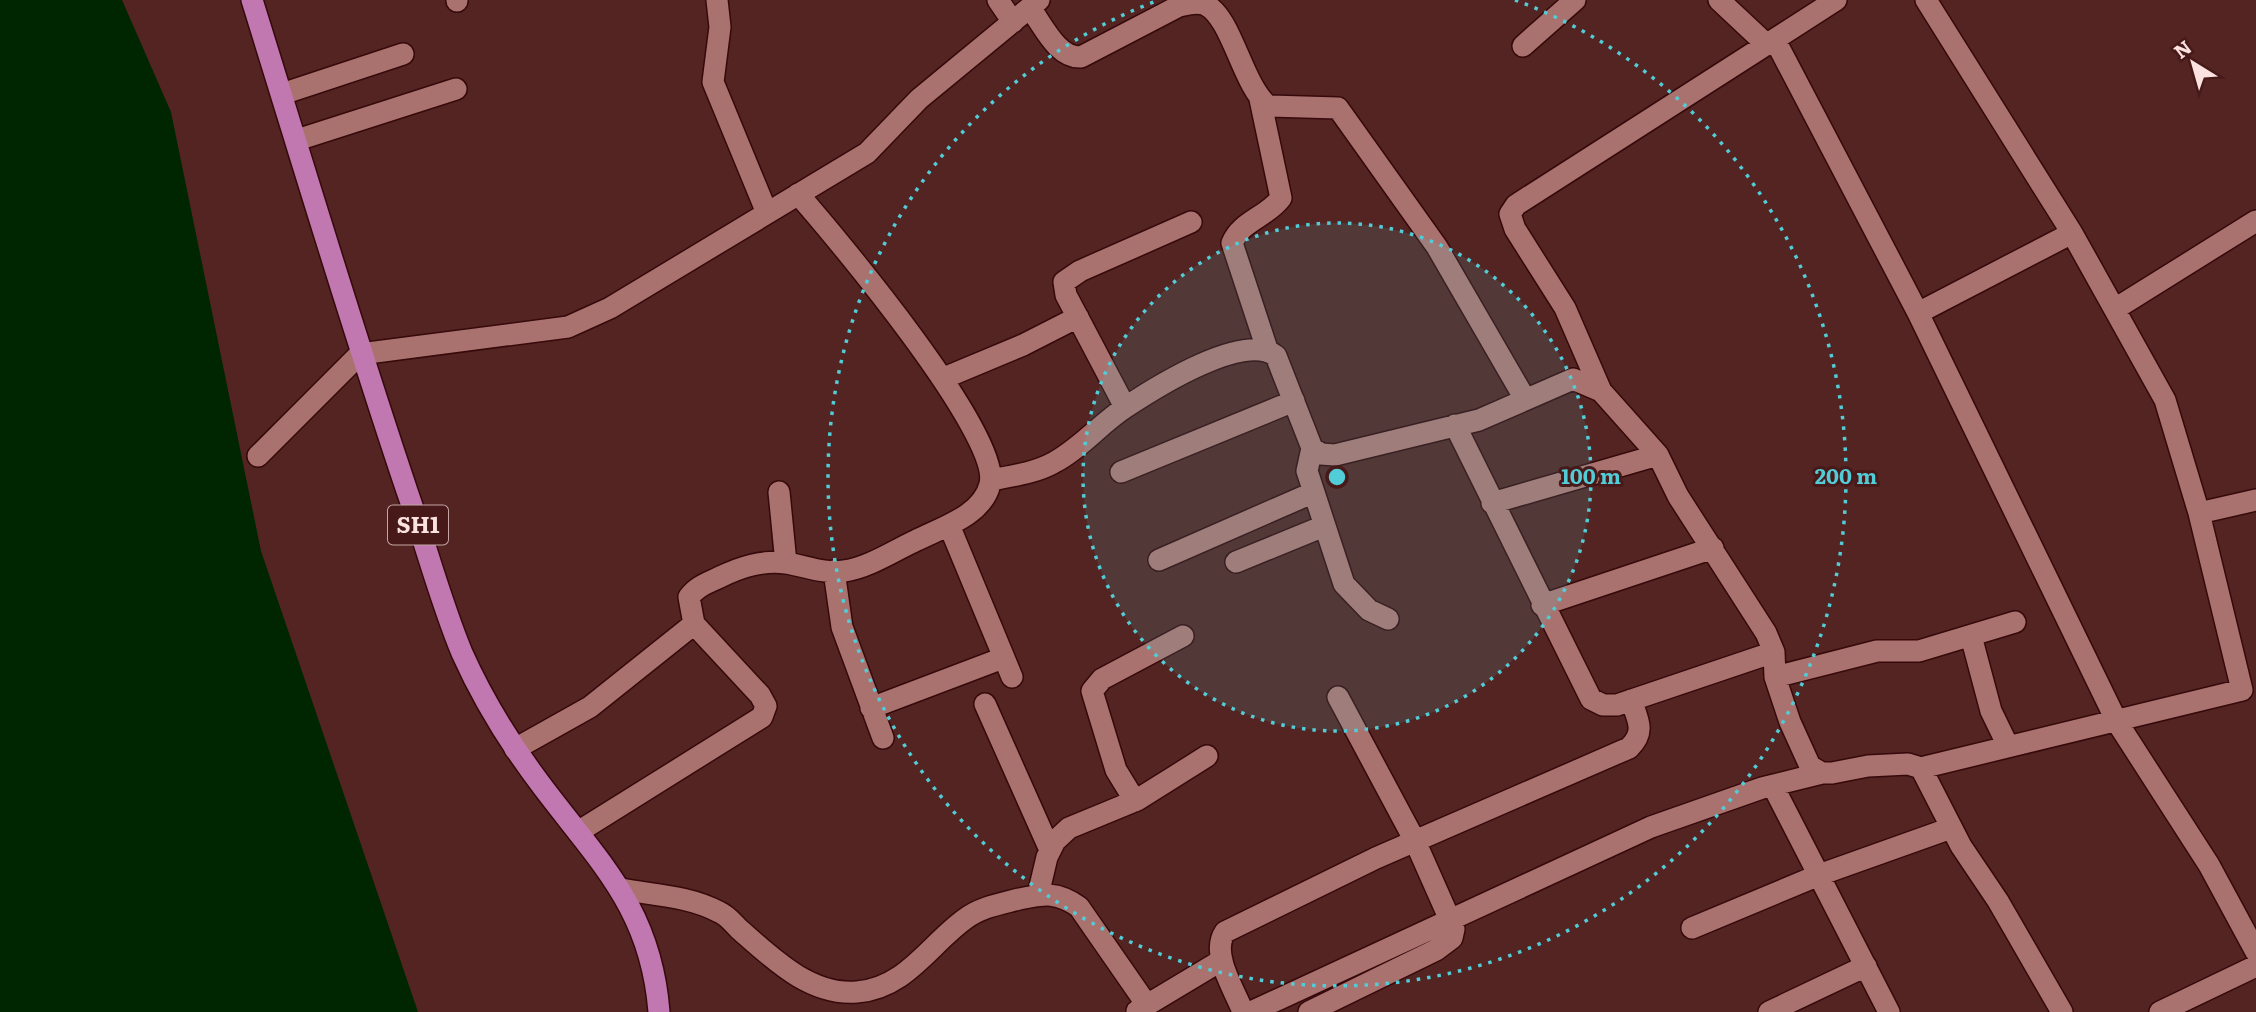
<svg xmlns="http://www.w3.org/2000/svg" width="2256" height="1012" font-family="Literata,serif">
<rect width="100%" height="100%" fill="#532422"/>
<!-- water -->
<path fill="#002601" d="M0,0H122L171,112L261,551L418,1012H0Z"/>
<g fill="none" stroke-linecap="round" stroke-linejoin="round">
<!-- minor casing -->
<g stroke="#36090b" stroke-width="24">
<path id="minor" d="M457,0V1
M717,0L720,27L713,82L767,213
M998,0L1013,22
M1719,0L1767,45
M1030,8C1043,25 1057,58 1081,57L1179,6C1188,4 1197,1 1206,5C1232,18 1242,84 1268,106L1338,108L1437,247L1525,399
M1775,40L1918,313L2117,722L2209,865L2256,952
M1523,46L1575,0
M282,94L403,54
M1260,99L1281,198C1267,217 1241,221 1232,243L1267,349
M297,140L456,89
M2115,309L2256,221
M1918,313L2072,233
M944,378L1023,345L1078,317
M1601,391L1565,308L1515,229L1510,214L1516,205L1836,0
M1125,407L1066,295L1064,282L1080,271L1191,222
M1455,425L1591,699L1603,705H1617L1774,652
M1312,448L1307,471L1344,584L1369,610L1388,619
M258,456L360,354L568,327L610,308L867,153L919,99L1039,0
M1121,472L1294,401
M991,480C1011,476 1035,473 1053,463C1080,449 1101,423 1126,407C1156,387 1245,331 1276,356L1312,448L1321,454L1335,455L1479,420L1573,379L1601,391L1658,455L1678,496L1766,633L1774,652L1775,677L1790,722L1810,766L1822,773H1832L1868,766L1908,764L1921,768L1961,846L1998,901L2062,1012
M779,492L786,563
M1492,503L1658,455
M2199,513L2256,500
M949,525L1012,677
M1159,560L1312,493
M1236,562L1324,526
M834,571L842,627L883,738
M1542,605L1713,548
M1971,636L1991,711L2008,746
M1775,677L1877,651H1919L2015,622
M985,704L1050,850
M871,708L1003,658
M515,749L590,707L694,624
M1921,768L2242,690L2199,513L2165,400L2072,233L1926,0
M1773,786L1889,1012
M1135,801L1116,770L1092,691L1102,679L1183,636
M578,832L762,717L766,706L760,695L694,624L689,597C697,586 708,583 720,577C741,567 762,560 786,563C806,566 823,574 844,571C868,568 895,550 917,540C943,527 983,515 990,484C1002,435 835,236 798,194
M621,889C653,895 690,896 719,912C727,915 733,923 739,929C772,958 810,996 857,992C906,988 929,945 965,919C981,907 1000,904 1019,899C1044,894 1057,891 1079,907L1147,1005
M1038,895L1047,857L1055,841L1069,828L1137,800L1207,756
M1692,928L1819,875L1951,828
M1137,1011L1222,960
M1243,1012C1235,990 1210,954 1225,932L1376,858L1629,748C1646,732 1638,720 1631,700
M1251,1012L1651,827L1762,788L1822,773
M1309,1012L1436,950L1452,938L1454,929L1415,841L1338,697
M1769,1012L1866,966
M2160,1012L2256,966"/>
</g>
<!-- major casing -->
<g stroke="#36090b" stroke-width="24">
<path id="major" d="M252,0C303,164 352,328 407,491C426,545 440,600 462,653C483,700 511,745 542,786C600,863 651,909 659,1012"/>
</g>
<!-- minor -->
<use href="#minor" stroke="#aa726f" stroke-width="21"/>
<!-- major -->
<use href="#major" stroke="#c177af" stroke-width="21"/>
</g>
<!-- distance rings -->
<circle cx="1337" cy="477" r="254" fill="#52ccd6" fill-opacity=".12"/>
<g fill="none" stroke="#52ccd6" stroke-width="3.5" stroke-dasharray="3.5 7">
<circle cx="1337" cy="477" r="254"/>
<path d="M1515 0A509 509 0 1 1 1159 0"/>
</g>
<g text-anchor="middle" stroke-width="6" stroke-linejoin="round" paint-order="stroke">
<!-- shield labels -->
<rect fill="#471919" stroke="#c5a5a4" stroke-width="2" x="388" y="505.5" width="60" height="39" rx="5"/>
<g font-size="23" font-weight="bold" fill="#fbe1df">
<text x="418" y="533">SH1</text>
</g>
</g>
<circle cx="1337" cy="477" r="10" fill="#52ccd6" stroke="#471919" stroke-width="3.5"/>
<g font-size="21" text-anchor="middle" font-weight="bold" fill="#52ccd6" stroke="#471919" stroke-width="6" stroke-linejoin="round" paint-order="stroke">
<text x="1591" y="484">100 m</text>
<text x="1846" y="484">200 m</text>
</g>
<!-- north arrow -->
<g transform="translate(2193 63) rotate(323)" stroke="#471919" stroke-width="5" paint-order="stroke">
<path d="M0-5L12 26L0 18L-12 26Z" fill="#fbe1df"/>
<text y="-10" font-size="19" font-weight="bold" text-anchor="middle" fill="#fbe1df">N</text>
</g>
</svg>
